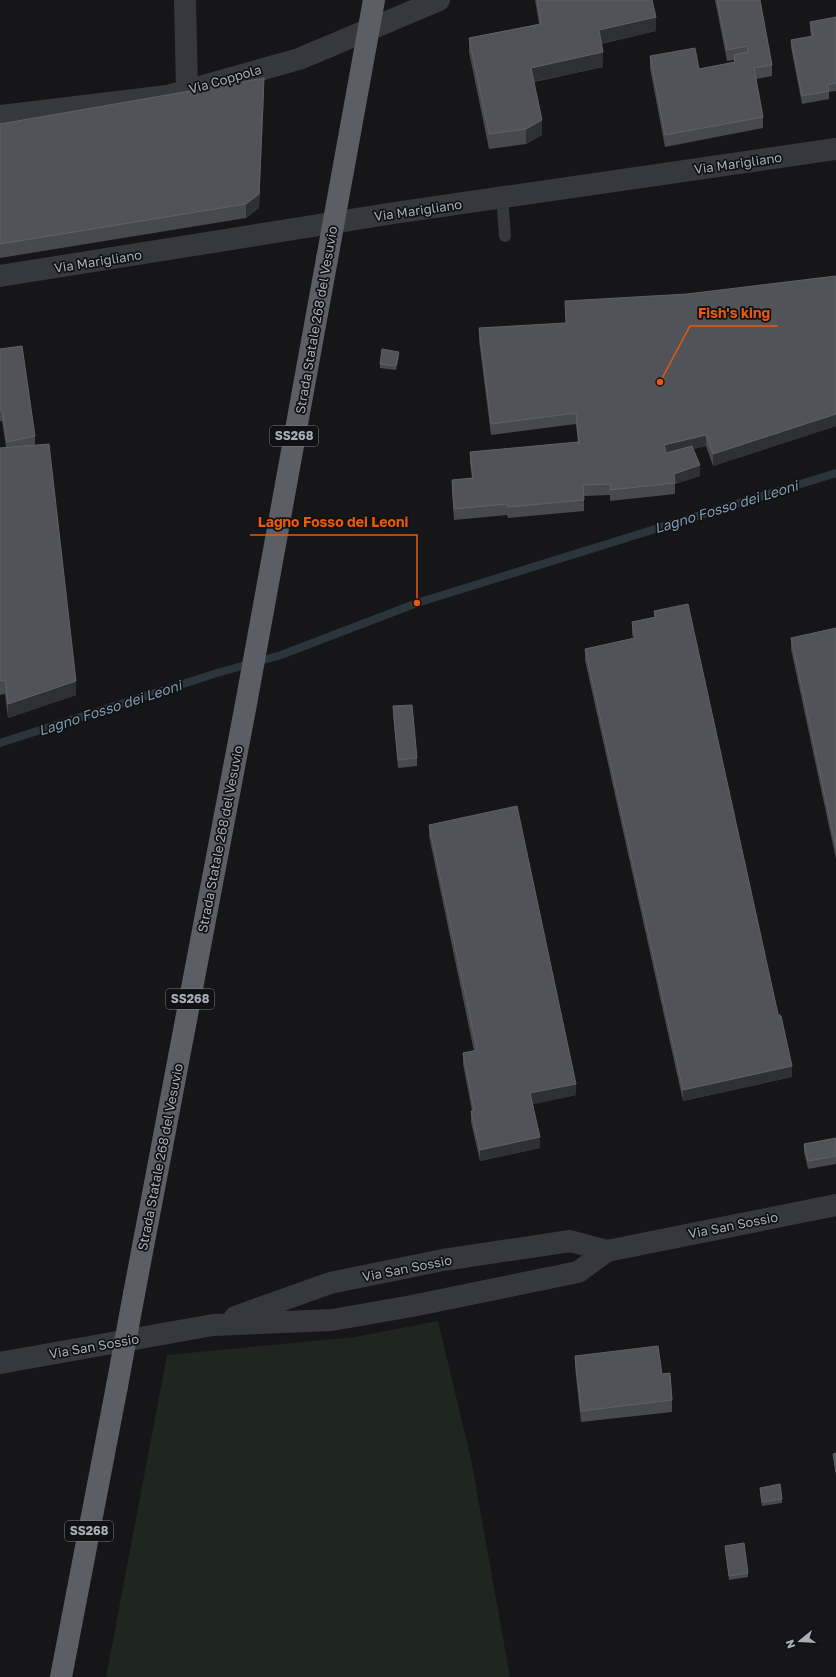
<svg xmlns="http://www.w3.org/2000/svg" width="836" height="1677" font-family="'Golos Text',sans-serif">
<rect width="100%" height="100%" fill="#161618"/>
<!-- green -->
<path fill="#1e261f" d="M438,1321L471,1459L510,1677H106L167,1355L355,1337Z"/>
<g fill="none" stroke-linecap="round" stroke-linejoin="round">
<!-- stream -->
<path stroke="#2c353c" stroke-width="8" d="M0,743L217,673L281,655L417,603L836,473"/>
<!-- service -->
<path stroke="#37383d" stroke-width="12" d="M502,197L505,236"/>
<!-- minor -->
<path stroke="#37383d" stroke-width="22" d="M185,0L187,90
M0,116L167,96L299,59L439,0
M235,1317L330,1283L443,1260L570,1241L607,1251
M0,1363L213,1325L332,1320L412,1306L578,1272L607,1251L836,1205"/>
<!-- tertiary -->
<path stroke="#37383d" stroke-width="22" d="M0,276L394,213L836,149"/>
<!-- trunk -->
<path stroke="#5b5e65" stroke-width="22" d="M134,1294L246,704L327,259
M61,1677L117,1386"/>
<!-- trunk-bridge -->
<path stroke="#5b5e65" stroke-width="22" d="M327,259L374,0
M117,1386L134,1294"/>
</g>
<!-- wall -->
<path fill="#47494d" d="M535,0H652L656,31L601,44L603,67L534,82L542,135L526,144L489,149L469,52V38L539,24Z
M715,0H760L772,65V76L756,79L763,117V128L665,147L650,68V56L699,69L734,62V60L727,61Z
M836,17V91L829,92V99L802,104L791,47V40L811,36L810,30V22Z
M264,92L259,208L246,218L0,258V124Z
M836,276V426L713,466L706,446L693,449L700,476L675,484V494L610,501V495L584,496V511L508,518L507,515L454,520L452,491V480L472,478L470,463V452L578,442L576,424L491,435L479,340V328L565,323L687,294Z
M0,349L35,436V445L76,695L8,718L5,694L0,695V448L6,447L2,421H0Z
M399,356L396,370L380,368V364Z
M654,611L792,1077L683,1101L585,660V649L633,638L632,633V622L654,617Z
M836,628V859L791,649V638Z
M393,706L417,758V766L398,768L393,714Z
M429,825L576,1095L533,1104L540,1148L480,1161L471,1122V1111H472L463,1064V1053L474,1051L429,836Z
M836,1138V1164L808,1169L804,1152V1144Z
M575,1356L662,1374L672,1400V1412L581,1422L575,1367Z
M836,1453V1476L833,1454Z
M760,1488L782,1499V1503L762,1506L760,1492Z
M725,1546L748,1573V1577L729,1580Z"/>
<!-- shaded-wall -->
<path fill="#2f3033" d="M656,17V31L599,44V30Z
M603,52V67L531,82V68Z
M264,78V92L259,208L246,218V204Z
M542,120V135L526,144V129Z
M399,352V356L396,370V366Z
M836,414V426L713,466V454Z
M706,435V446L664,456V445Z
M700,465V476L675,484L674,474Z
M76,681V695L8,718V704Z
M792,1066V1077L683,1101V1090Z
M576,1084V1095L530,1105V1093Z
M540,1137V1148L480,1161V1150Z"/>
<!-- building -->
<path fill="#525359" stroke="#5f6168" d="M537,0H652L656,17L599,30L603,52L531,68L542,120L526,129L489,134L469,38L541,24Z
M717,0H760L772,65L754,68L763,117L665,135L650,56L695,48L699,69L735,62L734,55L748,52L747,46L727,50Z
M836,17V83L827,85L829,91L802,96L791,40L813,36L810,22Z
M264,78L259,194L246,204L0,244V124Z
M836,276V414L713,454L706,435L664,445L666,453L692,446L700,465L674,474L675,483L610,490L611,484L583,485L584,500L508,507L507,504L454,509L452,480L473,478L470,452L578,442L579,445L576,413L491,424L479,328L566,323L565,301L687,294Z
M22,346L35,436L7,442L2,410H0V349Z
M382,349L399,352L396,366L380,364Z
M49,444L76,681L8,704L5,680L0,681V448Z
M688,604L778,1014L781,1016L792,1066L683,1090L585,649L635,638L632,622L656,617L654,611Z
M836,628V848L791,638Z
M412,705L417,758L398,760L393,706Z
M517,806L576,1084L530,1093L540,1137L480,1150L471,1111L474,1110L463,1053L477,1050L429,825Z
M836,1138V1156L808,1161L804,1144Z
M658,1346L662,1374L670,1373L672,1400L581,1411L575,1356Z
M836,1453V1472L833,1454Z
M780,1484L782,1499L762,1502L760,1488Z
M744,1543L748,1573L729,1576L725,1546Z"/>
<g text-anchor="middle" stroke-width="3.5" stroke-linejoin="round" paint-order="stroke">
<!-- shield labels -->
<g fill="#111113" stroke="#7b7e86" stroke-width="1">
<rect x="270" y="426" width="48" height="20" rx="3"/>
<rect x="166" y="989" width="48" height="20" rx="3"/>
<rect x="65" y="1521" width="48" height="20" rx="3"/>
</g>
<g font-size="12" font-weight="bold" fill="#a8adb8">
<text x="294" y="440">SS268</text>
<text x="190" y="1003">SS268</text>
<text x="89" y="1535">SS268</text>
</g>
<!-- street labels -->
<g font-size="13" fill="#a8adb8" stroke="#111113">
<text transform="translate(225 79) rotate(-16)" y="5">Via Coppola</text>
<text transform="translate(738 163) rotate(-8)" y="5">Via Marigliano</text>
<text transform="translate(418 210) rotate(-8)" y="5">Via Marigliano</text>
<text transform="translate(98 261) rotate(-9)" y="5">Via Marigliano</text>
<text transform="translate(316 320) rotate(-80)" y="5">Strada Statale 268 del Vesuvio</text>
<text transform="translate(220 839) rotate(-79)" y="5">Strada Statale 268 del Vesuvio</text>
<text transform="translate(160 1157) rotate(-79)" y="5">Strada Statale 268 del Vesuvio</text>
<text transform="translate(733 1225) rotate(-11)" y="5">Via San Sossio</text>
<text transform="translate(407 1268) rotate(-11)" y="5">Via San Sossio</text>
<text transform="translate(94 1346) rotate(-10)" y="5">Via San Sossio</text>
</g>
<!-- water labels -->
<g font-size="14" font-style="italic" fill="#7f9bb3" stroke="#111113">
<text transform="translate(726 507) rotate(-17)" y="5">Lagno Fosso dei Leoni</text>
<text transform="translate(110 708) rotate(-18)" y="5">Lagno Fosso dei Leoni</text>
</g>
</g>
<!-- callouts -->
<path fill="none" stroke="#e8590c" stroke-width="1.5" d="M660 382L690 326H778M417 603L417 535H250"/>
<g fill="#e8590c" stroke="#111113" stroke-width="1.5">
<circle cx="660" cy="382" r="4"/>
<circle cx="417" cy="603" r="4"/>
</g>
<g font-size="14" text-anchor="middle" font-weight="bold" fill="#e8590c" stroke="#111113" stroke-width="3.5" stroke-linejoin="round" paint-order="stroke">
<text x="734" y="318">Fish's king</text>
<text x="333" y="527">Lagno Fosso dei Leoni</text>
</g>
<!-- north arrow -->
<g transform="translate(800 1641) rotate(252)" stroke="#111113" stroke-width="3" paint-order="stroke">
<path d="M0-3L7 15L0 10L-7 15Z" fill="#a8adb8"/>
<text y="-6" font-size="11" font-weight="bold" text-anchor="middle" fill="#a8adb8">N</text>
</g>
</svg>
